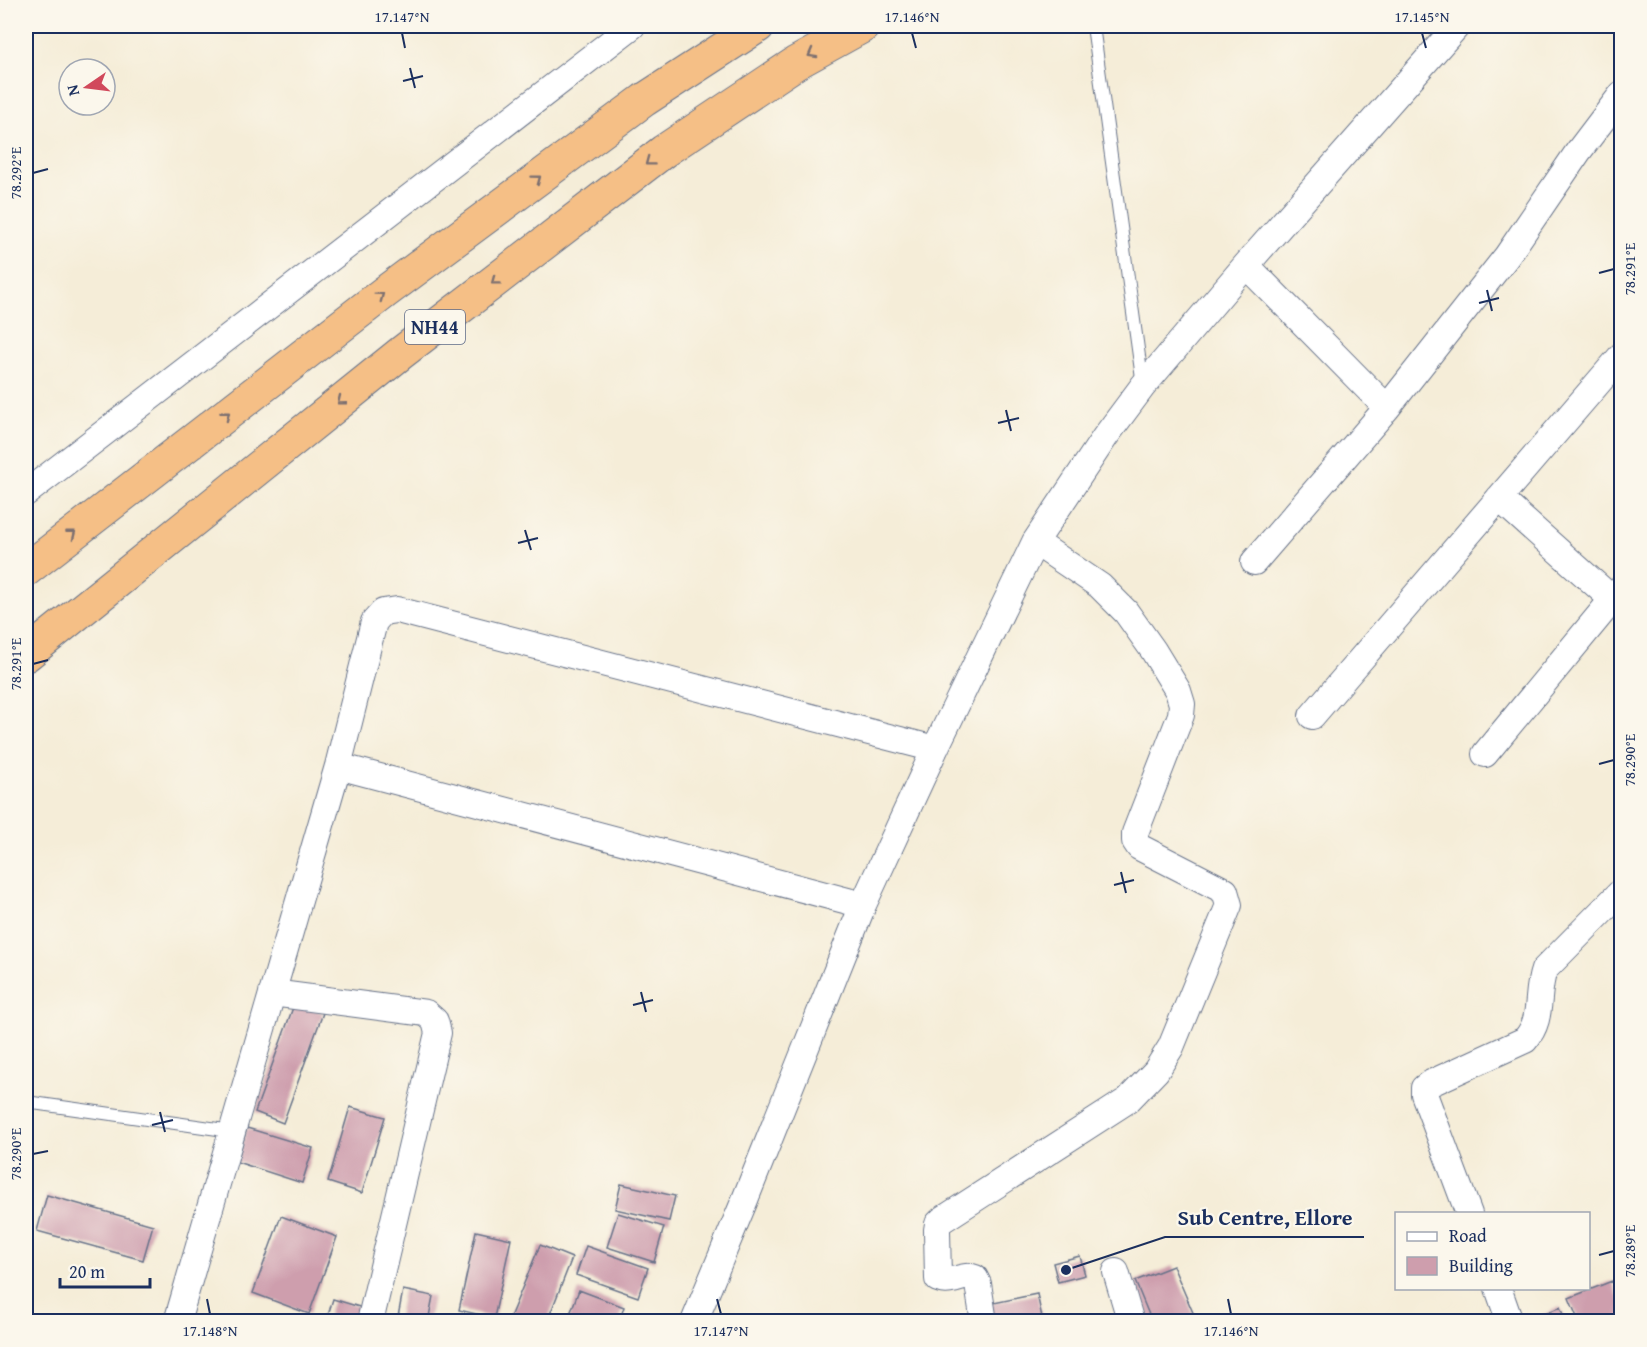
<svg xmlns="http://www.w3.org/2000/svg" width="1647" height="1347" font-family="'Gentium Book Plus',serif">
<rect width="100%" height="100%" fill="#fbf7ec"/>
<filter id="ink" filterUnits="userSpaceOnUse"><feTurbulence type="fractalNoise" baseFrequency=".0167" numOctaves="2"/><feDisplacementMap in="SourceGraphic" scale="12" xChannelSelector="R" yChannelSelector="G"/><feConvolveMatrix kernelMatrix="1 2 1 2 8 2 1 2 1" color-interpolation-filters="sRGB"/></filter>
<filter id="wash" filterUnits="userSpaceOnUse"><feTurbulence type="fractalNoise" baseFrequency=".008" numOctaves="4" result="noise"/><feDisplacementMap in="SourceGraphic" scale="24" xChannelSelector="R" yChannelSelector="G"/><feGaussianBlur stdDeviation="1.35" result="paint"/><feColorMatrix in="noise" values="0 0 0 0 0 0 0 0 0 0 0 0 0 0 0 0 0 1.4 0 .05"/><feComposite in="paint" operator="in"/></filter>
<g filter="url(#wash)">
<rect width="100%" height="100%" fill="#f5edd8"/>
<g id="blocks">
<!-- building -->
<path fill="#ce9ead" d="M295,1002L323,1013L283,1123L255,1112Z
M350,1107L385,1117L362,1193L328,1182Z
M247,1128L313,1148L302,1183L237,1162Z
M621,1184L675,1196L669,1221L615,1209Z
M47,1195L153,1225L143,1260L37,1231Z
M26,1202L30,1203L27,1220L26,1219Z
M618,1213L664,1227L654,1262L607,1247Z
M281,1216L337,1237L309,1314L253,1293Z
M476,1231L511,1239L494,1318L459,1310Z
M540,1245L572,1258L547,1322H508Z
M586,1246L648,1268L638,1297L576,1275Z
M1080,1256L1085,1275L1058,1282L1053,1263Z
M1173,1266L1197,1322H1152L1135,1281Z
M1612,1281L1622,1305V1322H1579L1569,1298Z
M403,1290L433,1296L428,1322H397Z
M579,1290L624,1307L619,1322H567Z
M1037,1294L1043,1322H992L989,1304Z
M333,1299L363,1308L358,1322H348L328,1315Z
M1560,1307L1566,1322H1526Z"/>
</g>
</g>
<g filter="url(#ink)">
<use href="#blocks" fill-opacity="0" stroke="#677289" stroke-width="1.5"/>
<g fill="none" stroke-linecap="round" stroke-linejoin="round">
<!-- service casing -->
<g stroke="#677289" stroke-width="14">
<path id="service" d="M1093,26L1143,385
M26,1102L232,1131"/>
</g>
<!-- minor casing -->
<g stroke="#677289" stroke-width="28">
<path id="minor" d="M1246,265L1387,408
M26,493L632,26
M1499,498L1612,599
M1254,562L1387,408L1507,256L1578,152L1622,94
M1312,716L1622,355
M1485,754L1622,588
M338,766L863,905
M272,993L426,1013L435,1021L438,1033L370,1322
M1469,1214L1424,1094V1088L1429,1084L1525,1040C1544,1019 1535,995 1544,970L1622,891
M1116,1272L1131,1322
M1498,1288L1510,1322
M177,1322L338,766L374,622L383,612L397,610L935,749
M694,1322L744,1202L863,905L935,749L1035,542L1105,437L1143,386L1246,265L1457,26
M984,1322L978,1284L975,1278C963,1273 951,1285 938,1279L937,1230L938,1224L942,1220L1128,1100L1156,1071L1171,1047L1229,905L1225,891L1139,847L1135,841V833L1181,715L1182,704L1178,691L1153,650L1126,612L1100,586L1035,542"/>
</g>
<!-- trunk casing -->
<g stroke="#677289" stroke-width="35">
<path id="trunk" d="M26,570L385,292L644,100L758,26
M26,655L401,353L664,151L796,63L863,26"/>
</g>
<!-- service -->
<use href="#service" stroke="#fff" stroke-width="12"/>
<!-- minor -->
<use href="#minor" stroke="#fff" stroke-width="26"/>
<!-- trunk -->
<use href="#trunk" stroke="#f5bf86" stroke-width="33"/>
</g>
<!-- one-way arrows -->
<defs><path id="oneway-chevron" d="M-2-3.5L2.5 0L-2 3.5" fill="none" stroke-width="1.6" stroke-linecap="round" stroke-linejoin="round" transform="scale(1.5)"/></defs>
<g stroke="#7d7070">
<use href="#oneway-chevron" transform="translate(812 54) rotate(151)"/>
<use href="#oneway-chevron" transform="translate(649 162) rotate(143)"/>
<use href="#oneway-chevron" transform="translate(537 179) rotate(-37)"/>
<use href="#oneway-chevron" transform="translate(495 281) rotate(143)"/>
<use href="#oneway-chevron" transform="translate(380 296) rotate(-37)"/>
<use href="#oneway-chevron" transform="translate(341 401) rotate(141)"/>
<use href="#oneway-chevron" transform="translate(226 415) rotate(-38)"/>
<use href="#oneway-chevron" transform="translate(72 534) rotate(-38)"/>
</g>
</g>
<!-- ticks -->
<path fill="none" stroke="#1b2f5e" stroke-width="2" d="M402,33L405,48M912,33L916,48M1422,33L1426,48M410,68L415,88M403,81L423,76M33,173L48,169M1599,273L1614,269M1487,290L1492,311M1479,303L1499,298M1006,410L1011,431M998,423L1019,418M525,530L531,550M518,543L538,538M33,664L48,660M1599,764L1614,760M1121,872L1126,893M1114,885L1134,880M641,992L646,1012M633,1005L653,1000M160,1112L165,1132M152,1125L173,1120M33,1154L48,1151M1599,1255L1614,1251M207,1299L210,1314M717,1299L721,1314M1228,1299L1231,1314"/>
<g text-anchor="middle" stroke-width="4.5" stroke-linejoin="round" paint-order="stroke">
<!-- shield labels -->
<rect fill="#fbf7ec" stroke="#5e6b89" stroke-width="1.5" x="405" y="310" width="60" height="34" rx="4.5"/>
<g font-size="20" font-weight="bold" fill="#1b2f5e">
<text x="435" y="334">NH44</text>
</g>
</g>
<!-- callouts -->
<path fill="none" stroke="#1b2f5e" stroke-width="2" d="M1066 1270L1165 1237H1364"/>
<circle fill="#1b2f5e" stroke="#fbf7ec" stroke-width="2" cx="1066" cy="1270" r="6"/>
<g font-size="22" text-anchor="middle" font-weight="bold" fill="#1b2f5e" stroke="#fbf7ec" stroke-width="4.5" stroke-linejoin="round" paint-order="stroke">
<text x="1265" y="1225">Sub Centre, Ellore</text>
</g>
<!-- margin -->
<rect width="1647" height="1347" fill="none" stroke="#fbf7ec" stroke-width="66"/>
<!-- legend -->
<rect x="1395" y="1212" width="195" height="78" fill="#fbf7ec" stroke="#a1a7b3" stroke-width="1.5"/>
<rect x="1407" y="1232" width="30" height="9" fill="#ffffff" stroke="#a1a7b3" stroke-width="1.5"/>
<text x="1449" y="1242" font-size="18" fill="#1b2f5e">Road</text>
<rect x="1407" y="1257" width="30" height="18" fill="#ce9ead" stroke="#a1a7b3" stroke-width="1.5"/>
<text x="1449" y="1272" font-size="18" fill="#1b2f5e">Building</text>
<!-- north arrow -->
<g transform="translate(87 87) rotate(256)"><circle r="28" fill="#fbf7ec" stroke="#a1a7b3" stroke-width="1.5"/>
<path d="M0-4.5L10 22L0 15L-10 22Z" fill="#d1495b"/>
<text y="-9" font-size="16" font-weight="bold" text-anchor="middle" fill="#1b2f5e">N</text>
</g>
<!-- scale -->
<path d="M60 1278v9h90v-9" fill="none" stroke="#1b2f5e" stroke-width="3"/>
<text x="69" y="1278" font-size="18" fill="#1b2f5e" stroke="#fbf7ec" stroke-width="4.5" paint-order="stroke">20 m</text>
<rect x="33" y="33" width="1581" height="1281" fill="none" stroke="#1b2f5e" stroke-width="2"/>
<g font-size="15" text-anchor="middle" fill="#1b2f5e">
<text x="402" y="22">17.147°N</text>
<text x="912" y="22">17.146°N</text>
<text x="1422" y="22">17.145°N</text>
<text transform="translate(16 173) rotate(-90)" y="5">78.292°E</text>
<text transform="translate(1630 269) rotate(-90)" y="5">78.291°E</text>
<text transform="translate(16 664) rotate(-90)" y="5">78.291°E</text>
<text transform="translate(1630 760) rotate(-90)" y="5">78.290°E</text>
<text transform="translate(16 1154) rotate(-90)" y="5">78.290°E</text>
<text transform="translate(1630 1251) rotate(-90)" y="5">78.289°E</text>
<text x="210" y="1336">17.148°N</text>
<text x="721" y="1336">17.147°N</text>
<text x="1231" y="1336">17.146°N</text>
</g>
</svg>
